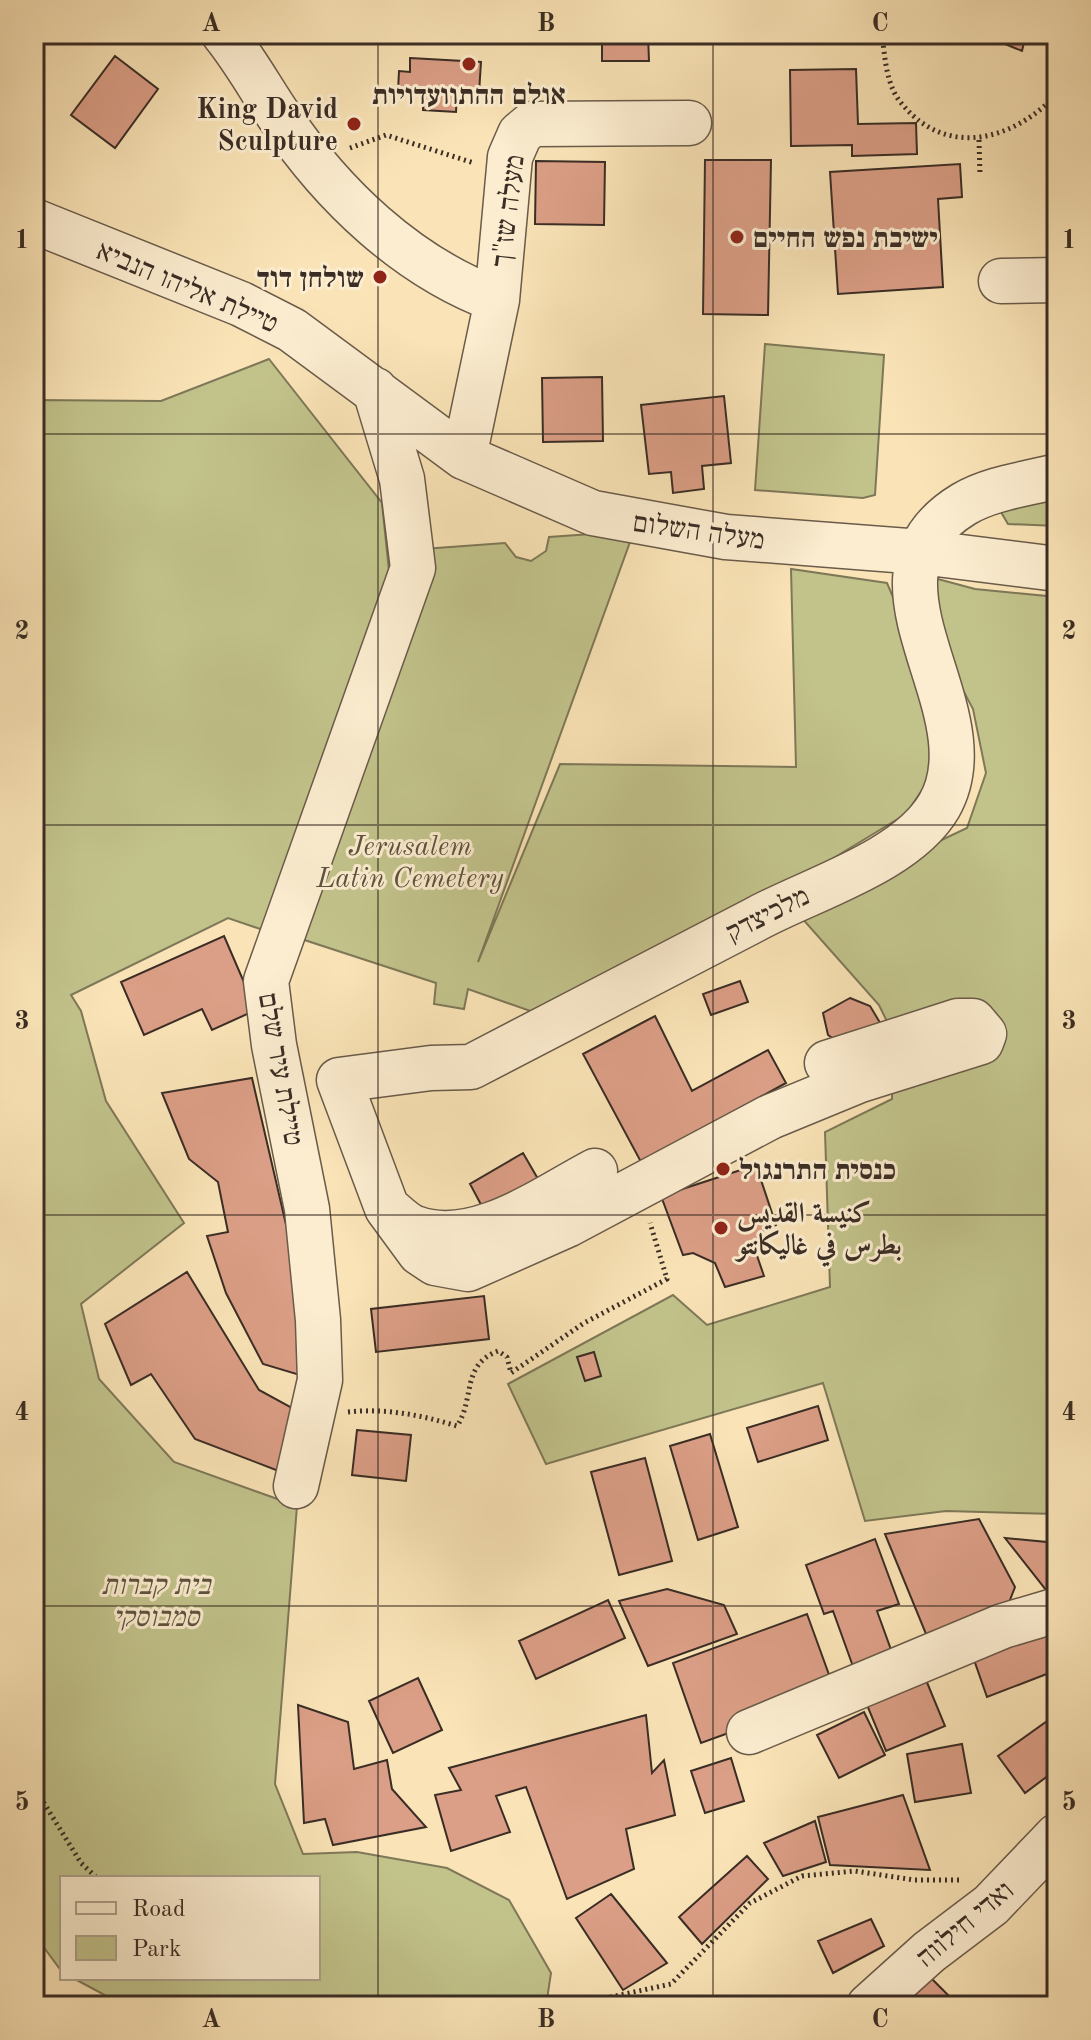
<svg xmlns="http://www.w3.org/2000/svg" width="1091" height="2040" font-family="'Old Standard TT',Amiri,'Frank Ruhl Libre',serif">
<rect width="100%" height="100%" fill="#fae4b7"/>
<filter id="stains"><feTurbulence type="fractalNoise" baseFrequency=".0025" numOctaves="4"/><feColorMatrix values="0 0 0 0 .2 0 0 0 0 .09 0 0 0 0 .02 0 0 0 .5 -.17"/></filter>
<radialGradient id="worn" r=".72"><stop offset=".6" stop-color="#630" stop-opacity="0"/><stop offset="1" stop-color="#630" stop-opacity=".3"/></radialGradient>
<!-- green -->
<path fill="#c2c38b" stroke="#7e7858" stroke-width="2" d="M765,344L884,355L875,495L863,498L755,490Z
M269,359L382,503L390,581L266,931L228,918L71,995L81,1011L106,1101L184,1223L81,1304L99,1379L174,1462L297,1506L275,1784L303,1854L357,1852L447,1868L509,1900L551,1973L546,2006H125L73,1978H318V1878H62V1972L34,1934V400L161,401Z
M1057,491V526L1008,524L998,507Z
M634,531L478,962L560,764L796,767L791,569L887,583L911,639L931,706L930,778L906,814L804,876L536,1013L468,989L464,1009L434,1004L436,983L280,932L423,549L505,543L516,557L531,561L546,551L549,537Z
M934,578L975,589L1057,597V1514L946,1511L865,1521L823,1383L546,1464L508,1384L673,1295L707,1325L830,1287L825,1132L892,1099L893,1034L879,1005L800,916L893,863L967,828L986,773L973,709L939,645Z"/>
<!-- building -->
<path fill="#db9e86" stroke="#3a2d25" stroke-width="2" d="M386,34H417V41L401,43Z
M417,34H663H648L649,61H602V37L417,41Z
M981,34H1026L1022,51Z
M115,56L158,89L115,148L71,115Z
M410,58L481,62L479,93L457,92L456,112L423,110L424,93L398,91L399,71L410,72Z
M856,69L858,124L916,123L917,154L852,156V145L791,146L790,70Z
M705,160H771L768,315L703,314Z
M536,161L605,162L604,225L535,224Z
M960,164L962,197L938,199L943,287L838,294L830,172Z
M602,377L603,441L543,442L542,378Z
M724,396L731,463L702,466L704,489L673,493L671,472L649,474L641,405Z
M224,936L256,1010L212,1030L202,1009L144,1035L121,982Z
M740,981L748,1002L711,1015L703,994Z
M850,998L870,1006L885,1031L847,1048L828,1035L823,1013Z
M655,1016L692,1091L768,1050L786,1083L641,1162L583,1054Z
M252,1078L297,1272L303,1376L263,1364L226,1293L207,1236L228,1232L218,1182L189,1159L162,1093Z
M523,1153L538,1179L485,1212L470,1184Z
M756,1165L776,1225L764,1230L753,1244L764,1276L725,1287L715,1263L693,1253L683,1255L661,1196Z
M187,1272L259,1390L294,1409L284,1473L195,1439L151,1374L131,1385L105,1324Z
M484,1296L489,1339L376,1352L371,1309Z
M594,1352L601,1376L585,1381L577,1357Z
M818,1406L828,1440L758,1462L747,1428Z
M357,1430L411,1435L406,1481L352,1475Z
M710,1434L738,1527L698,1540L670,1446Z
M645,1458L672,1561L619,1575L591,1472Z
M979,1519L1015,1587L1008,1605L926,1634L885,1534Z
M1005,1538L1057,1543V1596L1050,1595Z
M875,1539L899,1604L877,1611L894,1658L855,1672L833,1611L824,1614L806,1565Z
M667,1589L724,1605L737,1634L648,1666L619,1601Z
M608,1600L625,1638L536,1679L519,1641Z
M807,1614L836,1694L701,1743L673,1663Z
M1057,1624V1670L987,1697L972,1654Z
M418,1678L442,1730L393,1753L369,1701Z
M926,1680L945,1726L886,1751L867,1705Z
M298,1705L348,1722L354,1769L387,1760L392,1789L426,1827L333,1845L325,1819L304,1823Z
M864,1712L885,1755L839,1778L817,1735Z
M1057,1714V1769L1025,1793L998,1756Z
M646,1715L652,1773L664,1760L675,1815L626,1829L634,1869L567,1899L526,1787L496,1796L510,1832L451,1851L435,1795L461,1790L449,1768Z
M962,1744L971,1793L915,1802L907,1754Z
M731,1758L744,1801L705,1813L691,1771Z
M903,1795L930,1870L830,1865L818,1817Z
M815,1821L826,1862L783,1876L764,1843Z
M747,1856L768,1879L702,1944L679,1917Z
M611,1894L667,1963L623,1990L576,1918Z
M871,1919L884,1946L833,1973L818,1941Z
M930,1977L959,2006H902Z"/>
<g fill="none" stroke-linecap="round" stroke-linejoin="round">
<!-- minor casing -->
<g stroke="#6a5b4a" stroke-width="47">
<path id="minor" d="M224,34C245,60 260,88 279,116C332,195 407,267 497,300
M34,221L241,304L292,330L464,457L593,513L726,537L921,552L1057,569
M1001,281L1057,280
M464,457L497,300L510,157L520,134L532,124L689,123
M827,1063L958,1021H973L984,1034L981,1042L860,1080L770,1117L567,1225L468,1269L435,1263L420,1253L387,1208L339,1080L431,1068L471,1067C566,1018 661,968 756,919C811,889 906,862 939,806C995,709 841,578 964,504C991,488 1027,484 1057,476
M390,1210C397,1216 406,1225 415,1228C475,1250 545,1197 595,1171
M296,1486L320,1380L318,1320L307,1209L274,1045L266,981L413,568L402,479L375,390
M749,1732L1003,1626L1057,1610
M869,2006L929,1952L991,1905L1057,1836"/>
</g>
<!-- path -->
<path stroke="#3a2d25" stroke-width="5" stroke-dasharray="2 4" stroke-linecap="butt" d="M882,34C885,57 886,86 902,104C947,159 1014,140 1057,94
M979,140L980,175
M350,148L386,135L474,163
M348,1412C386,1408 421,1415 457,1426C475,1399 461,1365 498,1351L507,1357L511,1373L584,1323L667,1279L650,1223
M34,1787L81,1863L97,1878
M569,2006L671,1984L750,1903L802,1876L855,1871L914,1880H963"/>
<!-- minor -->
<use href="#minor" stroke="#fcedd0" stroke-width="44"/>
</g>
<!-- grid -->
<path fill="none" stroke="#3a2d25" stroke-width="2" stroke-opacity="0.55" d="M378,34V2006M713,34V2006M34,434H1057M34,825H1057M34,1215H1057M34,1606H1057"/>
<!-- markers -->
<g fill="#8f2418" stroke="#fcedd0" stroke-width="3">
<circle cx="469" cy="64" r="8"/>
<circle cx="354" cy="124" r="8"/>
<circle cx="737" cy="237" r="8"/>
<circle cx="380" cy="277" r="8"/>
<circle cx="723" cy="1169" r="8"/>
<circle cx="721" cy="1228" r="8"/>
</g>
<g text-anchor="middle" stroke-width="6" stroke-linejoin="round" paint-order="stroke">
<!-- poi labels -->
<g font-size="28" font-weight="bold" fill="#3a2d25" stroke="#fcedd0" text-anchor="start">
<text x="469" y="104" text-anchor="middle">אולם ההתוועדויות</text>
<text x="338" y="118" text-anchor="end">King David<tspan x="338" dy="32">Sculpture</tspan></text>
<text x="753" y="247">ישיבת נפש החיים</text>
<text x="364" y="287" text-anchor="end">שולחן דוד</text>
<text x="739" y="1179">כנסית התרנגול</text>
<text x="737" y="1222">كنيسة القديس<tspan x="737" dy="32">بطرس في غاليكانتو</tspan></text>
</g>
<!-- street labels -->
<g font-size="28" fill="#3a2d25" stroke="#fcedd0">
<text transform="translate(507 211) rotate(-83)" y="10">מעלה שז"ך</text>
<text transform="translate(188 286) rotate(23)" y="10">טיילת אליהו הנביא</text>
<text transform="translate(699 530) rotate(8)" y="10">מעלה השלום</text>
<text transform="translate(767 913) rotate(-27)" y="10">מלכיצדק</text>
<text transform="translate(282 1069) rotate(80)" y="10">טיילת עיר שלם</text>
<text transform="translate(964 1923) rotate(-40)" y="10">ואדי חילווה</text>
</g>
<!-- park labels -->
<g font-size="28" font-style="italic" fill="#5c523e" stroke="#fcedd0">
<text x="410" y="855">Jerusalem<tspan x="410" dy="32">Latin Cemetery</tspan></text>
<text x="156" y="1594">בית קברות<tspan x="156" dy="32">סמבוסקי</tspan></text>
</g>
</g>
<!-- margin -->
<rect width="1091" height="2040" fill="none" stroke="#fae4b7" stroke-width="88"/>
<!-- legend -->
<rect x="60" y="1876" width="260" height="104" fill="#fcedd0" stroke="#aea08c" stroke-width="2"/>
<rect x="76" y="1902" width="40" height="12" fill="#fcedd0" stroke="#aea08c" stroke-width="2"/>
<text x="132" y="1916" font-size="24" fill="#3a2d25">Road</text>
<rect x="76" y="1936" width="40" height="24" fill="#c2c38b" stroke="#aea08c" stroke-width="2"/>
<text x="132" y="1956" font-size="24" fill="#3a2d25">Park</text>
<rect x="44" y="44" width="1003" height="1952" fill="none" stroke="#3a2d25" stroke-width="3"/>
<g font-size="26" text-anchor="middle" font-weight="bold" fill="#3a2d25">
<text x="211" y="31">A</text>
<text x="546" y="31">B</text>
<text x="880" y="31">C</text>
<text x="22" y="248">1</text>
<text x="1069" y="248">1</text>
<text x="22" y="639">2</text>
<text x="1069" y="639">2</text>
<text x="22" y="1029">3</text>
<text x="1069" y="1029">3</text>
<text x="22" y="1420">4</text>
<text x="1069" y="1420">4</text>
<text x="22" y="1810">5</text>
<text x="1069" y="1810">5</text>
<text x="211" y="2027">A</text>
<text x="546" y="2027">B</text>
<text x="880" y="2027">C</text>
</g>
<rect width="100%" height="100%" filter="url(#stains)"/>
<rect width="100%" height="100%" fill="url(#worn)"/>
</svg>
